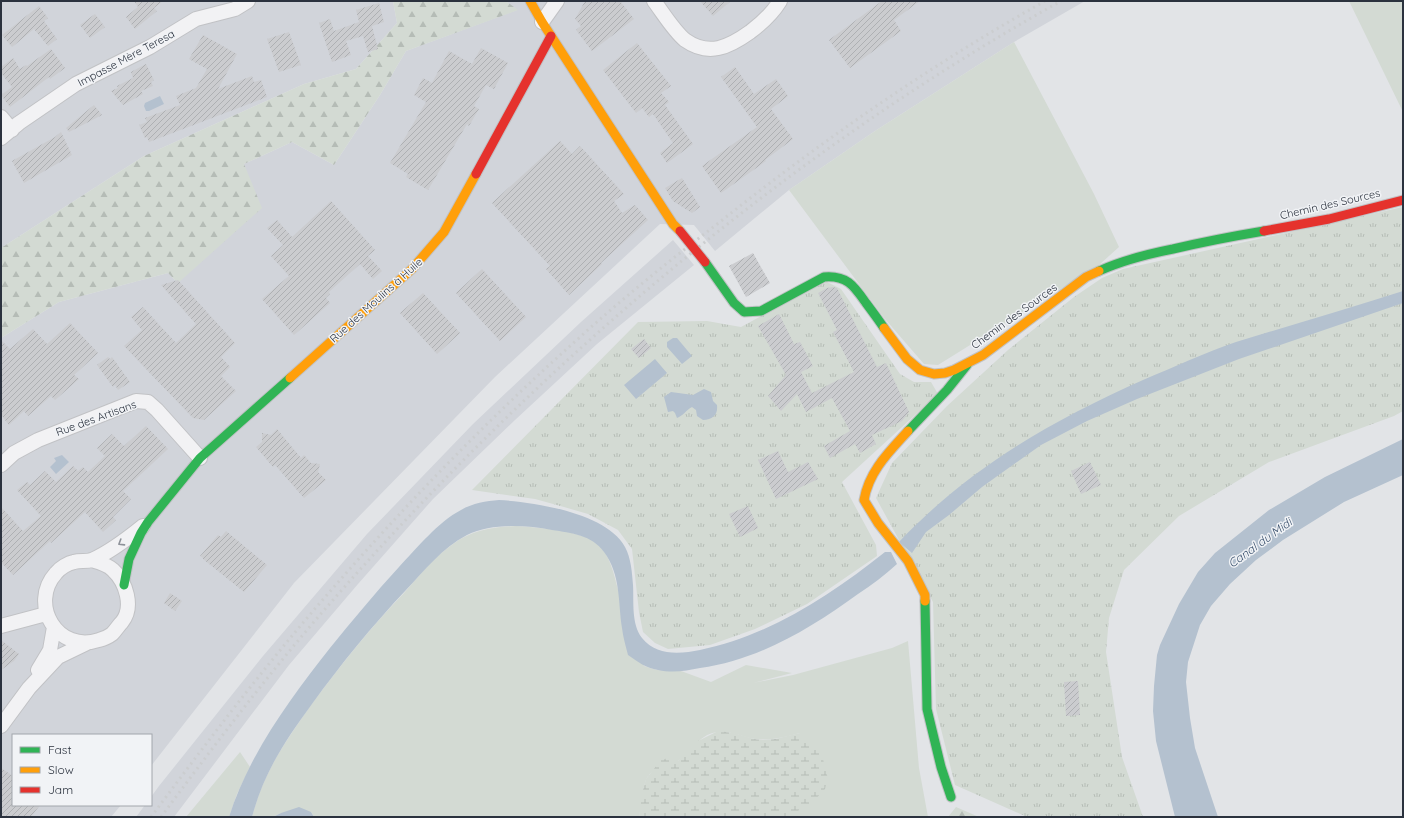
<svg xmlns="http://www.w3.org/2000/svg" width="1404" height="818" font-family="Quicksand,sans-serif">
<defs>
<pattern id="forest-firs" width="22" height="20" patternUnits="userSpaceOnUse"><rect width="22" height="20" fill="#d3dad3"/><path d="M5 1l3.5 6h-7zM16 11l3.5 6h-7z" fill="#b5bcb6"/></pattern>
<pattern id="wetland-marsh" width="20" height="14" patternUnits="userSpaceOnUse"><rect width="20" height="14" fill="#d3dad3"/><path d="M1 5h8M5 5V1M11 12h8M15 12V8" fill="none" stroke="#b5bcb6"/></pattern>
<pattern id="park-tufts" width="24" height="20" patternUnits="userSpaceOnUse"><rect width="24" height="20" fill="#d3dad3"/><path d="M3 7l-1-3M5 7V3M7 7l1-3M15 17l-1-3M17 17v-4M19 17l1-3" fill="none" stroke="#b5bcb6"/></pattern>
<pattern id="building-hatch" width="6" height="6" patternUnits="userSpaceOnUse"><rect width="6" height="6" fill="#cbcccf"/><path d="M-1 1l2-2M0 6l6-6M5 7l2-2" fill="none" stroke="#aeb0b3"/></pattern>
</defs>
<rect width="100%" height="100%" fill="#e2e4e7"/>
<!-- built -->
<path fill="#d1d4da" d="M1,1H393L397,23L356,69L304,84L144,156L1,248Z
M506,1H1085L1014,42L875,131L789,190L715,251L694,225L660,224L495,377L294,583L151,766V735H13V805H121L111,817H1V338L59,302L168,273L178,283L244,164L292,142L334,165L380,95L406,51L517,10Z
M673,240L694,265L597,344L515,420L433,499L358,584L289,665L174,817H136L145,805H151V797L159,786L263,656L367,534L473,424L581,322Z"/>
<!-- grass -->
<path fill="#d3dad3" d="M1349,1H1403V112Z
M1014,42L1094,194L1119,247L1099,265L938,365L924,364L885,319L789,190L875,131Z
M516,526C536,527 582,531 597,543C612,557 614,577 620,596C628,619 636,642 644,666L657,670L681,671L711,682L746,665L792,673L753,683L793,675L892,648L908,641L919,768L928,817H788L789,816L800,733C785,737 770,741 755,739C743,737 732,731 719,732C701,732 691,752 678,761C667,768 654,766 647,778C643,784 641,809 639,817H314L311,812L281,813L273,817H252C263,773 285,742 311,705C340,666 370,628 404,593C419,576 434,557 453,544C472,530 494,527 516,526Z
M240,752L250,767L237,794L229,817H186Z"/>
<!-- forest -->
<path fill="url(#forest-firs)" d="M393,1H506L518,10L406,51L380,95L334,165L292,142L244,164L262,208L178,283L168,273L59,302L1,338V248L144,156L304,84L356,69L397,23Z
M956,807L979,817H948Z"/>
<!-- wetland -->
<path fill="url(#wetland-marsh)" d="M718,731L734,733L754,739L763,740L775,739L800,733L822,755L828,779L825,789L812,803L789,816L639,817L641,797L646,779L661,760L672,757L678,761L698,741Z"/>
<!-- park -->
<path fill="url(#park-tufts)" d="M1403,207V411L1394,416L1269,462L1179,516L1124,570L1109,618L1106,652L1122,757L1143,817H1027L955,785L936,709L933,602L876,498L892,463L947,406L1008,350L1074,297L1102,278L1123,269Z
M825,281L841,289L900,374L914,382H931L938,394L842,482L876,545L877,556L807,604L755,629L710,645L668,649L655,643L643,632L639,612L632,549L618,530L588,514L564,507L535,499L472,490L638,322L707,321L741,327Z"/>
<!-- water -->
<path fill="#b4c1cf" d="M160,96L164,104L149,111H146L144,106L145,103Z
M1403,291V303L1239,359L1137,399L1087,421L1041,445L982,487L949,515L926,532L912,553L899,542C969,468 1051,421 1143,380C1174,367 1204,353 1236,342C1291,325 1347,309 1403,291Z
M673,338H677L692,356L682,364L667,347V342Z
M655,359L667,373L636,399L624,385Z
M704,389L711,392L713,401L717,405C718,415 713,419 703,420L697,416L696,410L692,407C686,410 683,416 677,418L675,413L673,411L668,412L664,397L671,392L693,395Z
M1403,439V475L1344,502L1283,540L1256,560L1230,584L1211,606L1200,625L1188,662L1186,682L1190,718L1195,748L1218,817H1175L1156,741L1153,711L1154,686L1157,655L1160,645L1179,604L1198,572L1215,553L1269,510L1325,477Z
M62,455L69,462L56,474L50,467L56,461L54,458Z
M499,500C534,502 607,513 625,547C631,558 632,572 633,585C634,601 631,624 642,638C656,656 680,654 700,650C769,636 831,595 885,552H891L897,564C885,575 872,585 858,594C811,628 759,660 700,668C686,671 672,673 658,670C646,668 638,662 628,655C626,647 623,637 622,628C618,602 621,575 604,552C592,535 571,533 552,530C525,525 492,523 467,535C442,548 425,570 406,590C372,626 341,664 312,704C285,741 264,772 252,817H229C249,754 290,699 330,648C352,621 375,593 399,567C417,548 438,522 461,510C473,503 486,501 499,500Z
M299,807L311,812L314,817H273L281,813Z"/>
<!-- building -->
<path fill="url(#building-hatch)" d="M134,1H163L154,8L157,11L135,29L126,17L138,7Z
M585,1H620L634,19L592,51L576,30L581,26L575,19Z
M700,1H731L713,16Z
M882,1H920L894,20L901,31L850,68L829,40Z
M379,3L384,22L372,26L378,49L368,52L363,36L346,41L351,55L332,62L319,23L330,19L334,31L359,22L356,10Z
M39,6L48,18L44,21L57,39L48,46L34,29L12,47L2,35Z
M95,14L105,27L90,38L80,25Z
M289,32L301,65L279,72L267,39Z
M203,35L237,54L218,89L252,76L254,82L261,80L267,97L149,142L147,137L145,138L139,125L147,122L145,118L180,105L176,96L196,88L207,69L189,59Z
M637,43L671,86L661,93L669,102L665,105L693,144L667,163L660,153L673,143L653,114L649,117L642,108L636,113L603,70Z
M481,48L508,63L494,89L486,85L474,106L479,109L469,126L467,124L428,190L406,177L408,174L390,163L426,102L414,95L423,78L432,83L449,51L472,64Z
M51,49L65,68L50,79L49,77L10,107L1,95L12,87L1,73V67L13,58L20,69L26,65L27,66Z
M146,64L154,80L151,82L153,86L141,91L143,94L123,105L111,91L118,88L117,86L133,78L131,72Z
M735,67L754,94L776,79L788,96L771,109L793,139L765,160L766,161L721,193L702,166L757,127L721,77Z
M94,105L102,115L69,132L66,128Z
M61,132L72,155L24,183L12,161L55,137Z
M560,141L572,154L580,146L624,194L614,201L622,213L635,205L648,220L601,263L602,264L569,295L546,269L550,266L492,203Z
M682,178L700,207L692,213L673,201L665,188Z
M331,201L375,250L368,256L382,271L373,279L360,264L329,292L330,294L326,298L330,303L294,335L262,299L289,276L271,256L283,245L267,228L277,220L292,237Z
M753,253L770,283L746,297L729,266Z
M482,269L526,317L500,341L456,293Z
M178,280L235,343L221,357L230,367L221,376L236,391L204,420L193,418L124,346L142,330L131,317L143,307L176,343L196,324L161,285Z
M833,287L837,288L877,367L886,363L909,412L902,421L872,435L876,444L860,453L855,444L830,458L824,446L850,431L832,398L806,412L797,394L781,411L768,396L786,375L758,326L779,314L794,344L800,342L813,366L801,372L812,393L854,372L833,332L837,330L818,293L827,288Z
M423,293L460,333L437,354L400,313Z
M70,323L98,353L74,375L79,379L55,400L51,396L28,416L24,411L9,425L1,415V340L10,349L33,329L47,344Z
M644,339L651,348L639,358L631,349Z
M108,357L110,359L112,357L130,382L118,390L115,385L113,387L97,365Z
M146,426L168,449L123,491L131,499L113,517L116,520L103,532L85,512L51,543L50,541L13,575L1,562V507L23,531L41,516L17,490L27,482L30,485L45,471L56,482L73,466L78,471L83,467L88,472L105,456L97,448L112,434L124,446Z
M277,429L301,458L304,455L311,463L320,464L318,472L326,480L304,498L275,465L273,467L256,447L262,442V433L271,435Z
M778,451L788,472L808,462L818,479L776,499L758,460Z
M1090,462L1101,485L1081,494L1071,471Z
M748,506L758,528L740,537L729,514Z
M226,531L267,565L244,592L203,559V558L200,556L218,535L221,537Z
M170,593L182,601L175,611L164,603Z
M1,640L19,654L14,661L1,670Z
M1078,681L1080,715L1066,716L1064,682Z
M1,768L13,776V805H40L31,817H1Z"/>
<g fill="none" stroke-linecap="round" stroke-linejoin="round">
<!-- street casing -->
<g stroke="#c1c2c5" stroke-width="16">
<path id="street" d="M654,1C663,13 674,31 685,40C709,57 729,47 750,32C762,23 772,14 780,1
M542,22L557,1
M1,117L12,130
M1,138L19,123L76,84L150,47L196,19L235,9L248,1
M1,465L14,453L38,440L136,401L148,402L157,410L200,458
M91,560C98,562 107,564 113,570C126,582 134,607 122,622C118,626 116,630 112,634C108,637 103,639 99,640C58,654 28,604 56,573C60,568 68,563 74,562C80,560 86,562 92,560C110,552 127,539 143,526
M1,626L46,614
M38,670L50,650L54,627
M1,726L29,688L58,657L87,643"/>
</g>
<!-- fast casing -->
<g stroke="#c1c2c5" stroke-width="11">
<path id="fast" d="M705,262L734,303L744,312L761,311L824,277C847,275 854,286 866,303C872,311 878,319 884,328
M1099,271C1123,260 1148,254 1173,249C1203,242 1234,236 1264,231
M908,431L947,390L967,365
M124,585L129,559L141,533L148,522L200,458L290,378
M925,601L927,709L941,767L951,797"/>
</g>
<!-- slow casing -->
<g stroke="#c1c2c5" stroke-width="11">
<path id="slow" d="M530,1L542,22L673,224L680,231
M884,328L907,359L920,370L934,374L945,373L954,370L983,355L1086,277L1099,271
M290,378L412,269L444,232L476,174
M908,431C889,452 869,471 864,500L878,523L908,561L925,595V601"/>
</g>
<!-- jam casing -->
<g stroke="#c1c2c5" stroke-width="11">
<path id="jam" d="M476,174L551,36
M1264,231L1329,219L1403,200"/>
</g>
<!-- street -->
<use href="#street" stroke="#f2f2f4" stroke-width="14"/>
<!-- fast -->
<use href="#fast" stroke="#30b455" stroke-width="9"/>
<!-- slow -->
<use href="#slow" stroke="#ff9f0a" stroke-width="9"/>
<!-- jam -->
<use href="#jam" stroke="#e5322d" stroke-width="9"/>
<!-- rail -->
<path stroke="#cbcdcf" stroke-width="3" stroke-dasharray="2 4" stroke-linecap="butt" d="M151,817C207,742 264,667 326,596C405,505 489,418 579,338C623,298 669,261 716,225C820,142 929,66 1045,1
M161,817C216,743 272,669 333,600C541,363 785,155 1061,1"/>
<!-- jam-bridge casing -->
<g stroke="#c1c2c5" stroke-width="11" stroke-linecap="butt">
<path id="jam-bridge" d="M680,231L705,262"/>
</g>
<!-- jam-bridge -->
<use href="#jam-bridge" stroke="#e5322d" stroke-width="9"/>
</g>
<!-- one-way arrows -->
<defs><path id="oneway-chevron" d="M-2-3.5L2.5 0L-2 3.5" fill="none" stroke-width="1.6" stroke-linecap="round" stroke-linejoin="round"/></defs>
<use stroke="#8e9299" href="#oneway-chevron" transform="translate(121 543) rotate(148)"/>
<g text-anchor="middle" stroke-width="3" stroke-linejoin="round" paint-order="stroke">
<!-- street labels -->
<g font-size="11" fill="#2b323e" stroke="#f1f3f6">
<text transform="translate(126 58) rotate(-28)" y="4">Impasse Mère Teresa</text>
<text transform="translate(1330 204) rotate(-13)" y="4">Chemin des Sources</text>
<text transform="translate(376 300) rotate(-42)" y="4">Rue des Moulins à Huile</text>
<text transform="translate(1014 316) rotate(-36)" y="4">Chemin des Sources</text>
<text transform="translate(96 418) rotate(-20)" y="4">Rue des Artisans</text>
</g>
<!-- water labels -->
<g font-size="12" font-style="italic" fill="#3a516e" stroke="#f1f3f6">
<text transform="translate(1260 543) rotate(-36)" y="4">Canal du Midi</text>
</g>
</g>
<!-- border -->
<rect width="1404" height="818" fill="none" stroke="#2b323e" stroke-width="4"/>
<!-- legend -->
<rect x="12" y="734" width="140" height="72" fill="#f1f3f6" stroke="#a2a6ac"/>
<rect x="20" y="747" width="20" height="6" fill="#30b455" stroke="#a2a6ac"/>
<text x="48" y="754" font-size="12" fill="#2b323e">Fast</text>
<rect x="20" y="767" width="20" height="6" fill="#ff9f0a" stroke="#a2a6ac"/>
<text x="48" y="774" font-size="12" fill="#2b323e">Slow</text>
<rect x="20" y="787" width="20" height="6" fill="#e5322d" stroke="#a2a6ac"/>
<text x="48" y="794" font-size="12" fill="#2b323e">Jam</text>
</svg>
